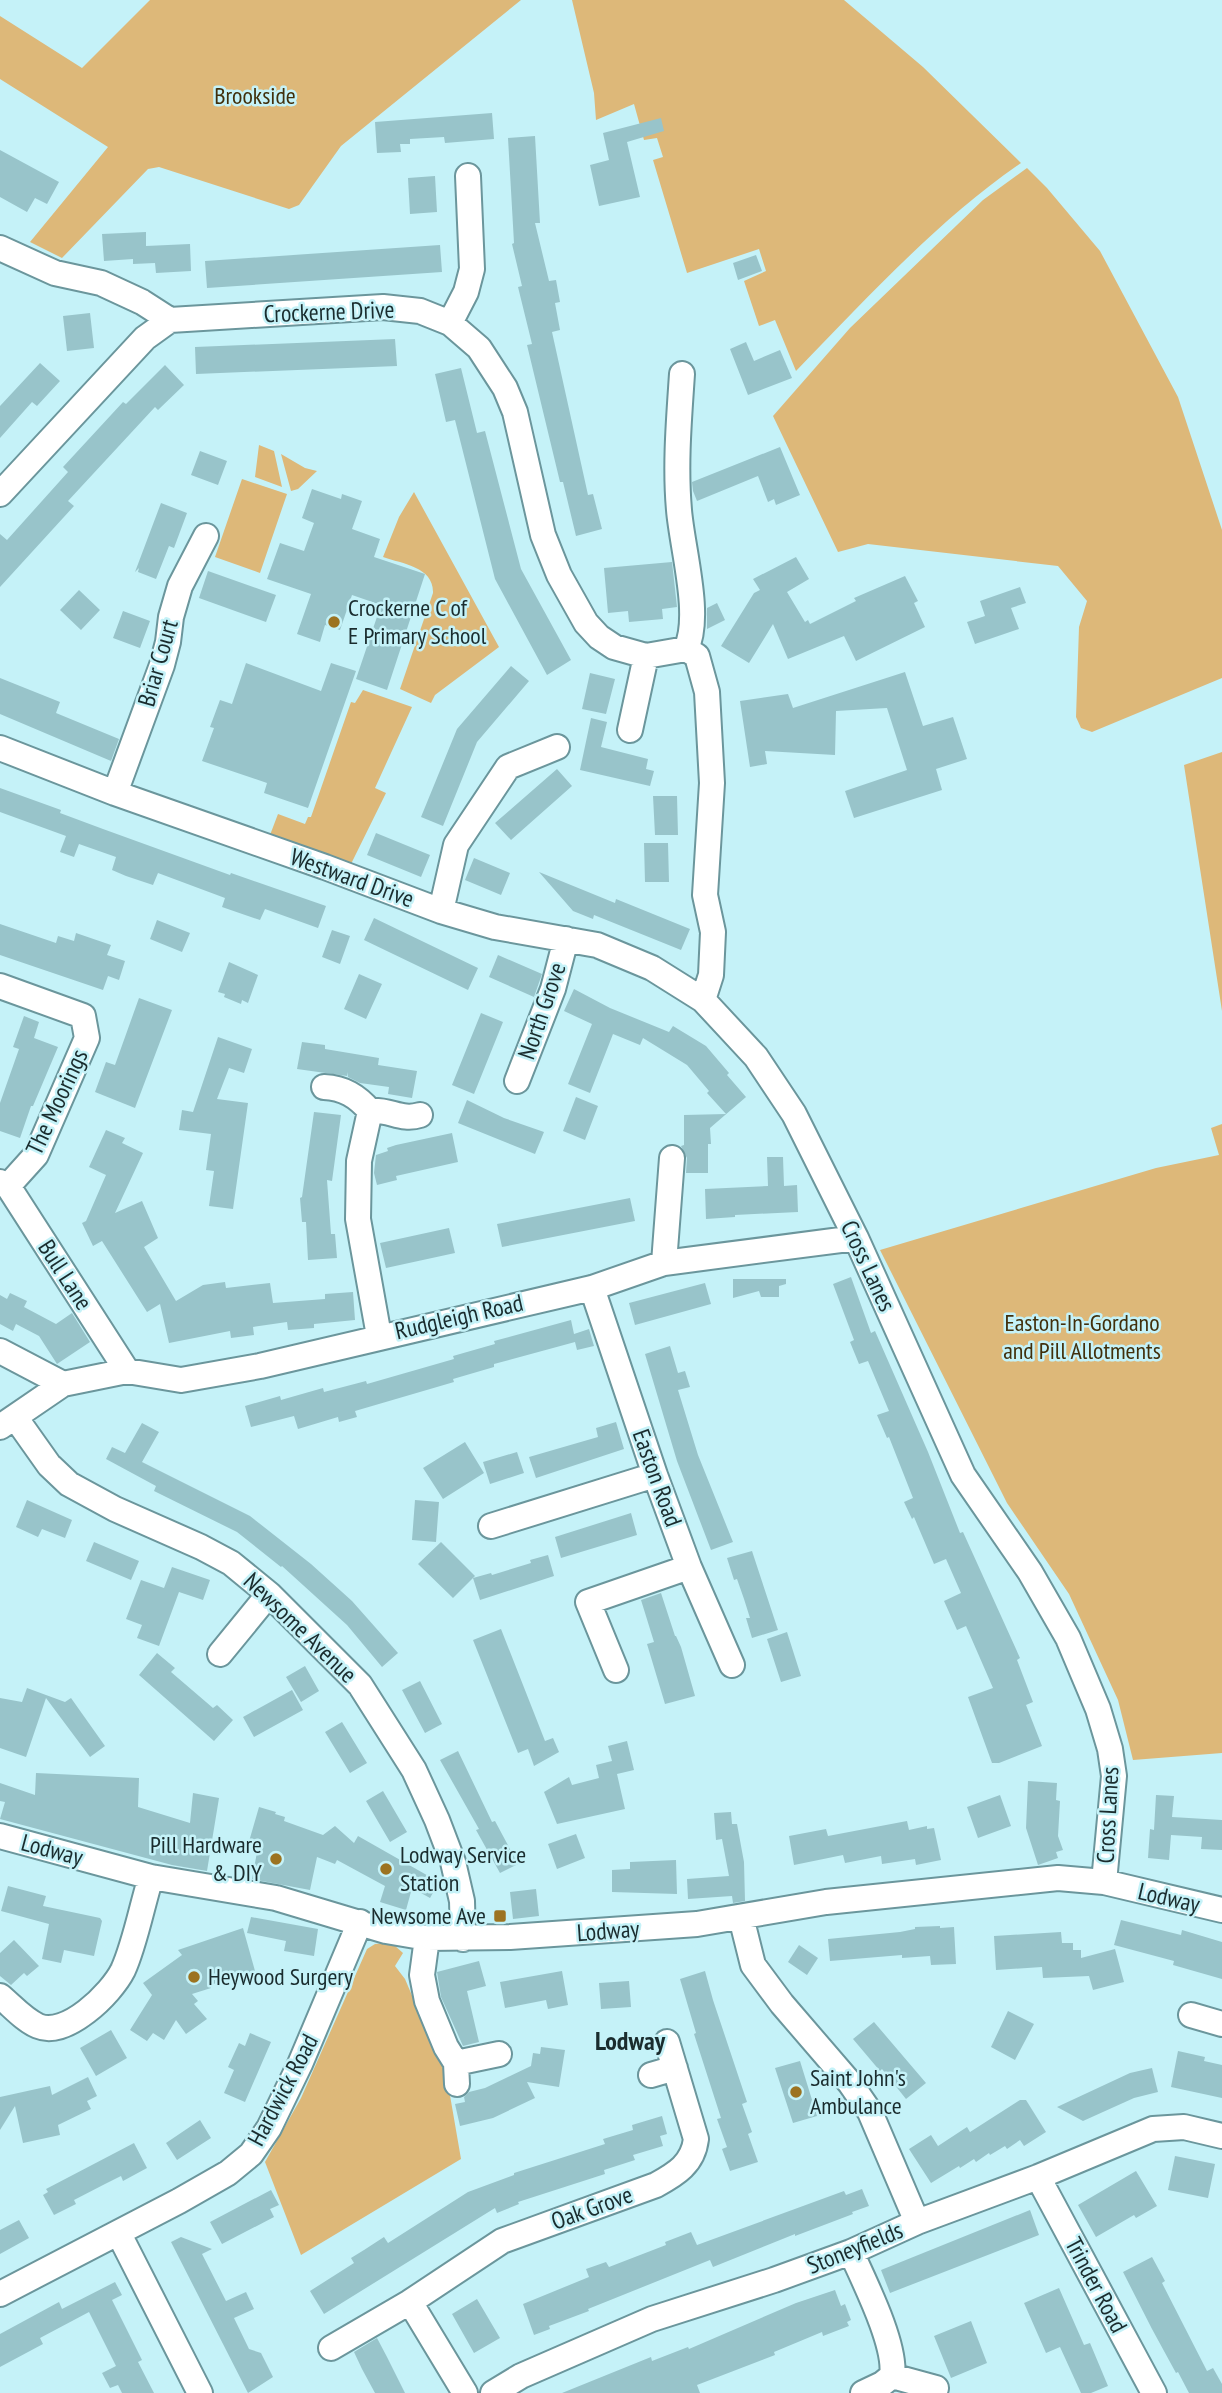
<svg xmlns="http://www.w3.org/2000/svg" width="1222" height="2393" font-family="'PT Sans Narrow',sans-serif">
<rect width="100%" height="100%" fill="#c5f2f8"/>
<!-- green -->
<path fill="#ddb879" d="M150,0H521L341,146L299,205L289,209L159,167L148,169L62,258L30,242L108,147L0,79V16L82,68Z
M572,0H844L923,67L1021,163C937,221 867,298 796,371L775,320L759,326L744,281L766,271L759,249L687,273L653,160L663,157L657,138L644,140L634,104L596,120L594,93Z
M1027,168L1047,188L1100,251L1178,397L1222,530V678L1092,732L1081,728L1076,717L1079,627L1087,601L1058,566L868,544L838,552L773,416L850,328L983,200Z
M259,445L274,451L282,487L255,477Z
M281,454L305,468L317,471L298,489L291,491Z
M242,479L287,494L260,573L215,557Z
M414,492L499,647L435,695L431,703L400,689L433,593C434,567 403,564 383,557L399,517Z
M363,690L412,707L375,788L386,793L351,864L270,835L278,814L305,824L308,817H311L351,702L355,703Z
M1222,752V1011L1184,765Z
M1222,1124V1753L1133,1760L1118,1700L1069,1594L1007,1503L880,1250L1156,1168L1219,1155L1211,1128Z
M386,1943L394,1945L403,1953L395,1966L405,1979L447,2078L461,2159L301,2255L265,2162L301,2098L367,1949L375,1944Z"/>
<!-- building -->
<path fill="#98c4ca" d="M492,113L494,139L445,143L444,137L410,139V144H400L401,152L377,153L375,122Z
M661,118L664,131L627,142L640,197L599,206L590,165L609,160L603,133Z
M535,136L540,223H535L549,281L556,280L560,302L555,303L560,330L552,332L588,495L593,494L602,529L576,536L563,482H560L527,345L532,344L518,287L522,286L512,244L514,243L508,138Z
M0,150L59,182L47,204L35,198L27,212L0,197Z
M435,176L437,212L410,214L408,178Z
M146,232V246L190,244L191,271L156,273L155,263L133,264V259L104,261L102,234Z
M440,245L442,272L207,288L205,261Z
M756,255L762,271L738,280L733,263Z
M90,313L94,348L67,351L63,316Z
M395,339L397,366L196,374L195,347Z
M746,342L754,361L780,350L792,378L748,395L730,349Z
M40,363L60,381L37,406L32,402L0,438V406Z
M165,365L184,385L158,410L155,407L68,501L74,506L0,587V534L7,540L68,472L63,467L123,402L126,404Z
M461,368L477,433L485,431L521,569L571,660L547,675L495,579L455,420L446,422L435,374Z
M780,447L800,495L776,505L774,499L768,502L758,476L697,501L693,491L692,482Z
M200,451L227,461L218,485L191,475Z
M312,489L341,499L342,494L362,501L352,529L380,539L374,557L425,574L387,690L356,679L381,605L352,595L340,630L325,625L320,642L297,634L311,594L267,579L280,543L304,551L314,523L302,518Z
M161,503L187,513L174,548L169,546L156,579L138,572L139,568L135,572Z
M796,557L809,579L787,592L805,622L808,620L810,624L856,601L854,598L905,576L918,601L914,603L925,627L856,661L844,636L788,659L773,624L749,663L721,646L754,593L760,590L753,579Z
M672,562L677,607L662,609L663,619L629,622L628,611L608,613L604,568Z
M208,571L276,595L266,622L199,598Z
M1020,587L1026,603L1011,608L1019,629L975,644L967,622L985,616L980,601Z
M79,590L100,610L81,630L60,610Z
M717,603L725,620L707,629V608Z
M123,611L150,621L140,648L113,638Z
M246,663L321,691L331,663L356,671L308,808L264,793L267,783L202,761L214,728L210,727L220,700L232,704Z
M511,666L529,681L477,742L443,826L421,817L457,729Z
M905,672L923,726L953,717L967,759L936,769L942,790L854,818L845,791L907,770L887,708L836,711L835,755L765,751L767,764L750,767L740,701L788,694L793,708Z
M590,673L615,679L606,714L582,709Z
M0,678L60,702L56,713L119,739L111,761L0,714Z
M591,718L607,722L601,747L648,759L646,769L654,771L650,786L580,770Z
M557,769L572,786L511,840L495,823Z
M0,788L61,810L60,813L103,829L230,875L231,873L326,906L318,928L265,909L260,920L222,907L225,898L158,873L153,885L126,876L112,870L116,857L79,844L74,857L60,852L66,836L0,812Z
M653,796H677L678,835H655Z
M376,833L430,855L421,877L367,855Z
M644,843H668L669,882H645Z
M474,858L510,873L501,895L465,880Z
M539,872L615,903L616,899L690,929L681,950L594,915L593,919L573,911Z
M374,918L478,968L468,990L364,940Z
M157,920L190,933L182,952L150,939Z
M0,924L56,943L58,936L74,941L76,933L111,945L107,955L125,961L119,980L108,976L103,990L0,955Z
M332,930L350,936L340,964L322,957Z
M498,955L542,974L534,997L489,977Z
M229,962L258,975L248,1003L242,1000L241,1004L224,997L225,994L218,992Z
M359,974L382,984L366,1019L344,1009Z
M574,989L610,1008L669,1032L673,1026L706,1046L729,1073L727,1075L746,1097L710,1128L711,1144H708V1173H686L687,1158L681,1146L684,1145V1115L726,1114L707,1093L709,1091L687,1065L643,1038L640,1045L613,1034L590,1093L568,1084L592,1024L564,1011Z
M139,998L172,1010L135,1108L95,1092L106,1062L115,1065Z
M481,1013L503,1022L474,1094L452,1085Z
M24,1016L39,1022L34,1038L58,1047L33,1106H31L20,1138L0,1131V1103L19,1049L13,1047Z
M218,1037L252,1049L244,1073L229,1068L217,1099L248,1103L233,1209L209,1206L214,1171L206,1170L211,1134L179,1130L182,1110L193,1112Z
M302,1042L325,1045V1049L379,1058L378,1065L417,1071L412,1098L388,1094L389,1087L360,1083L348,1077L347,1072V1076L297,1069Z
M576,1097L598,1106L585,1140L563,1131Z
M467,1100L504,1118L544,1132L535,1154L458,1123Z
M314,1112L341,1115L332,1181L327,1180L331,1234H335L337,1258L308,1260L306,1222H302L300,1198L302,1197Z
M106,1130L125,1138L122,1143L143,1153L115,1213L142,1201L158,1238L144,1247L176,1301L203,1285L225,1282L226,1288L270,1283L273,1303L325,1299V1294L353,1292L355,1320L314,1324V1328L288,1330L287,1322L253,1327L254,1335L231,1338L230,1331L169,1343L160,1304L147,1312L102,1241L93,1246L82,1223L86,1221L106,1175L89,1167Z
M452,1133L458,1162L396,1176L397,1180L377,1185L374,1173L376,1155L388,1151L387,1148L396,1145Z
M767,1157H783L784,1186L797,1185L798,1212L735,1215V1217L706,1219L705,1189L768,1186Z
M630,1198L635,1221L502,1247L497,1224Z
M449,1228L455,1253L386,1268L380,1243Z
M851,1277L871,1333L875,1331L928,1452L960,1533L963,1532L1020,1658L1017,1660L1033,1702L1026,1705L1042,1746L999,1763H992L968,1697L993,1688L966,1626L957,1630L944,1601L961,1593L946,1559L934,1564L914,1517L912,1519L904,1502L913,1498L889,1437L887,1438L877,1415L889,1411L868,1361L859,1364L850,1342L854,1340L833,1284Z
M733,1279H786V1284L779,1286V1297H761L759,1291L733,1298Z
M705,1283L711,1304L635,1325L629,1303Z
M10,1293L27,1301L24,1307L56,1324L72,1313L90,1342L57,1364L39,1336L16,1324L13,1331L0,1324V1295L7,1299Z
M571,1320L574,1334L589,1329L594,1346L577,1350L575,1342L494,1364V1367L453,1379L454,1382L355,1411L357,1417L339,1422L338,1417L298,1429L294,1416L251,1427L245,1406L280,1396L281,1400L323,1388L324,1392L366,1381L367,1384L454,1359L453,1356L495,1344L494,1341Z
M670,1346L678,1373L685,1371L690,1387L678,1390L698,1455L733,1542L711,1550L677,1461L645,1354Z
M616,1422L624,1449L536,1478L529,1457L598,1437L596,1428Z
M142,1423L159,1432L142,1462L250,1516L311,1564L352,1601L398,1653L382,1667L347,1625L282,1566L281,1567L237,1532L154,1491L156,1486L106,1459L112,1447L125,1453Z
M465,1442L484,1473L443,1499L423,1468Z
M517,1452L524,1473L490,1484L483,1462Z
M27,1500L72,1520L65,1538L42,1529L38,1537L16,1527Z
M415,1500L439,1502L436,1542L412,1540Z
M631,1513L637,1535L561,1558L555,1537Z
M94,1542L139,1561L131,1580L86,1561Z
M441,1542L475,1576L453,1598L418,1564Z
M752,1551L778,1630L752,1638L746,1618H750L744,1599L737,1579L734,1580L727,1558Z
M548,1555L554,1576L480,1600L473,1578L491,1573L492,1575L531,1563L530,1560Z
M172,1567L210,1580L203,1600L179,1592L159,1646L137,1638L142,1625L126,1619L141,1580L164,1588Z
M661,1593L675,1636H676L681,1647L695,1696L665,1704L647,1644L654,1642L641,1600Z
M501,1629L545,1741L553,1738L559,1752L534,1766L528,1749L518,1753L473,1640Z
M787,1632L801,1676L781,1682L767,1639Z
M157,1653L175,1668L171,1672L213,1708L217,1705L233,1720L214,1741L139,1675Z
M305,1666L319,1691L301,1702L286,1677Z
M420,1681L442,1724L425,1733L402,1690Z
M27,1688L65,1702L71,1698L105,1746L90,1757L46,1698L26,1757L0,1748V1698L22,1702Z
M292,1690L303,1710L254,1737L243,1717Z
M342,1722L367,1763L350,1773L325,1732Z
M627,1741L634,1770L617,1774L625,1809L557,1824L544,1792L569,1777L572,1785L599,1778L596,1765L612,1761L608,1746Z
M458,1751L492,1822L495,1821L518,1864L500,1873L476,1830L479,1829L440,1760Z
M36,1773L139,1778L138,1807L190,1823L193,1793L219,1798L207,1871L172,1865L0,1819L5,1802L0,1801V1783L35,1795Z
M1028,1781L1057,1783L1056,1800L1060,1801L1058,1836L1063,1850L1056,1852L1058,1858L1038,1865L1026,1828Z
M383,1791L407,1832L390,1842L366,1801Z
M1000,1795L1011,1826L978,1838L967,1807Z
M1156,1795L1174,1796L1172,1817L1222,1820V1850L1201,1849L1202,1837L1171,1835L1169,1860L1148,1858L1150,1829L1154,1830Z
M259,1807L276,1812L275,1814L285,1817L284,1821L323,1835L335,1826L354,1843L358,1836L439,1882L430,1898L412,1888L406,1910L380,1902L385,1886L337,1860L335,1864L317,1857L310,1890L252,1879L258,1847L248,1845Z
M731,1812L732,1824H737L744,1862L745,1901L733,1903L732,1896L688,1899L687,1879L729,1876L722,1839L716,1840L714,1813Z
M907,1821L909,1830L927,1826V1829L934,1828L941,1860L916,1865L915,1859L882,1864L881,1856L845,1863L843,1855L794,1865L789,1836L826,1829L828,1836Z
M576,1834L585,1858L557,1869L548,1844Z
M676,1860L677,1894L612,1892V1870L630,1869V1862Z
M8,1886L46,1896L43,1906L100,1918L102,1921L94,1956L64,1950L61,1963L42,1959L49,1924L1,1911Z
M536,1889L539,1916L513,1919L510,1892Z
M251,1917L318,1929L314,1956L284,1951L286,1941L247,1933Z
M1121,1920L1181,1935L1182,1930L1222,1942V1979L1173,1965L1174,1961L1114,1945Z
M940,1926V1928L954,1927L956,1964L931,1965L930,1956L902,1958V1955L830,1961L828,1939L900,1932L915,1929V1927Z
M243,1928L255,1971L210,1985L211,1988L192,1994L198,2001L194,2004L207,2019L186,2034L176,2020L164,2040L153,2033L147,2041L130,2030L152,1995L143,1983L182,1955L178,1950Z
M1061,1932L1062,1943H1073V1950H1081V1958L1115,1949L1124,1982L1093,1990L1089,1976L1043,1978L1042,1967L996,1970L994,1936Z
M14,1940L39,1966L27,1976L24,1973L11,1985L0,1976V1953Z
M799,1945L818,1958L807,1975L788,1962Z
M479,1961L486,1986L467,1991L479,2042L463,2046L441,1997L437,1972Z
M562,1971L568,2005L548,2009L546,2000L505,2008L500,1982Z
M705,1971L713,2000L747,2102L742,2104L752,2132L748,2134L758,2162L730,2171L722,2149L727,2147L717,2119L721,2118L694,2034L696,2033L680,1979Z
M629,1981L631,2007L601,2009L599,1983Z
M1008,2011L1034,2024L1015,2060L991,2047Z
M874,2022L926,2083L906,2099L882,2069L880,2071L853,2039Z
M111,2030L127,2058L96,2076L80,2048Z
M250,2033L271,2042L245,2102L224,2093L234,2070L228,2067L239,2043L245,2046Z
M541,2047L565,2050L559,2087L527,2082L535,2098L493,2118L460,2126L455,2104L465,2102L464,2097L469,2092L485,2088L531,2066L533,2053L540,2054Z
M1178,2051L1205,2057L1204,2061L1222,2065V2098L1171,2087Z
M800,2061L817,2116L793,2123L775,2068Z
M1152,2068L1158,2092L1134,2098L1083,2121L1057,2107L1130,2073Z
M88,2077L97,2096L87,2101L91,2109L58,2125L60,2135L23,2143L15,2106L0,2130V2097L50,2086L52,2095Z
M1020,2100H1026L1046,2132L1024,2146L1020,2140L1007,2149L1005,2146L990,2155L989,2153L976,2162L974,2159L960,2168L959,2166L931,2183L909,2149L931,2135L938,2146L967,2127L970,2132Z
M662,2116L667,2134L660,2136L663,2146L633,2155L635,2160L604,2170L605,2174L518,2202L519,2204L497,2213L495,2208L324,2314L310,2291L354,2263L351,2258L364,2250L384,2237L388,2243L468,2192L514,2175V2173L605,2144L603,2139L633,2130L632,2125Z
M200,2120L211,2138L177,2160L166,2143Z
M134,2143L147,2168L123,2181L121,2176L105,2184L74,2200L76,2204L54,2215L43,2195L48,2192L46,2189Z
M1175,2156L1215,2164L1208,2198L1168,2190Z
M1136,2171L1157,2206L1136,2218L1134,2215L1096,2237L1078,2205Z
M862,2189L869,2206L852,2212L853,2214L795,2236V2234L713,2267L710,2260L588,2309L589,2311L549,2326L550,2329L534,2335L523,2304L589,2277L586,2269L606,2262L609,2267L666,2245L665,2242L691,2232L697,2245L844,2191L846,2195Z
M271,2190L279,2205L270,2209L274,2217L222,2244L210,2222Z
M1030,2210L1039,2235L890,2293L881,2270Z
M19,2220L29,2238L0,2254V2230Z
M181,2237L212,2249L202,2254L226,2301L246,2292L254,2309L234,2318L249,2349L261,2353L273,2377L248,2393L171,2242Z
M1152,2257L1165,2281L1162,2283L1207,2371L1213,2368L1222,2384V2393H1189L1178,2372L1176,2373L1152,2329L1123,2272Z
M115,2282L122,2295L112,2300L142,2360L138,2362L154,2393H122L118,2385L110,2388L102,2373L116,2366L89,2312L40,2338L43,2344L0,2367V2334L59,2302L62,2309Z
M1059,2288L1084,2345L1090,2343L1108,2386L1091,2393H1081L1060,2347L1046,2353L1024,2303Z
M835,2290L841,2306L845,2304L851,2320L847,2322L849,2326L823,2336L822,2332L774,2352L775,2355L697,2385L700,2393H562L651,2357L652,2361L688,2347L689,2349L796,2303Z
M477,2299L500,2338L474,2353L452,2314Z
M971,2321L987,2363L951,2378L934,2336Z
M377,2338L387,2357L405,2393H375L362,2369L354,2352Z"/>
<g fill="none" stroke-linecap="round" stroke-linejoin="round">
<!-- minor casing -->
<g stroke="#6b969c" stroke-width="28">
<path id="minor" d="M0,248L55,273L101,283L142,302L170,320
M450,323L466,292L472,269L468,176
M682,374C679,419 675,465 679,510C682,548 702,616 686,649
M0,494L145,338L170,320L383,307L420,311L450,323L479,348L505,388L515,412L543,535L559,575L586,623L599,637L614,647L646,656L686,649
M686,649L697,656L707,692L712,783L705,895L713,932L711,975L703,1000
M630,730L646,656
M0,748L115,793L325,867L441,911L495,927L597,945L652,968L703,1000L756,1057L794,1114L856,1238L963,1475L1030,1572L1068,1638L1098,1709L1110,1749L1114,1776L1104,1882
M115,793L162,665L168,642L171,617L180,586L206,536
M441,911L456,845L508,767L557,747
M0,986L83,1016L87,1038L36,1155L8,1186
M517,1081L553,989L566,939
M324,1087C344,1088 357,1096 370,1111
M370,1111L359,1161L358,1219L379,1336
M370,1111C390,1109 401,1121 420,1115
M0,1182L8,1186L127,1371
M664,1263L672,1158
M592,1288L655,1475L689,1567L732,1665
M0,1351L63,1384
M15,1417L49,1465L69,1484L115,1509L201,1547L231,1563L269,1594L360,1685L414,1770L437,1820L453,1862L462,1901L463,1939
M0,1427L63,1384L127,1371L181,1380L260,1366L592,1288L664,1263L856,1238
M491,1526L655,1475
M220,1654L269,1594
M616,1670L588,1602L689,1567
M0,1836L151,1877L276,1898L386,1931L427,1938L510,1937L697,1924L826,1902L1058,1878L1104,1882L1222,1910
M741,1917L753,1965L782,2004L850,2083L870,2112L917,2222
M427,1938L422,1975L427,2001L446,2047L456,2063L457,2084
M0,1996C12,2006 24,2020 38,2026C66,2038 111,1994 123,1970C135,1944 142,1905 151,1877
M1191,2015L1222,2024
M456,2063L499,2054
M651,2075L675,2068
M1038,2177L1154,2393
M119,2234L200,2393
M851,2252C864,2281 897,2346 892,2376L882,2384L863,2393
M0,2294L179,2201L228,2173L251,2154L269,2128L300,2064L360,1922
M410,2302L502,2241L656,2185C676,2174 693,2164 696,2139L667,2042
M331,2348L410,2302L465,2393
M892,2376L936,2388
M493,2393L521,2376L652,2319L774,2280L851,2252L917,2222L1038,2177L1153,2129L1184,2127L1222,2136"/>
</g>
<!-- minor -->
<use href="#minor" stroke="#fff" stroke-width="24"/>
</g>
<!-- markers -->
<g fill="#9c7321" stroke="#c5f2f8" stroke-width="2.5">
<circle cx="334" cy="622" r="7"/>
<circle cx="276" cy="1859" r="7"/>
<circle cx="386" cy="1869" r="7"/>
<rect x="493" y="1909" width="14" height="14" rx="3.5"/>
<circle cx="194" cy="1977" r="7"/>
<circle cx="796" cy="2092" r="7"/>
</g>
<g text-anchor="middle" stroke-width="5" stroke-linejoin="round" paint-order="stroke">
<!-- park labels -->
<g font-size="24" fill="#412f0b" stroke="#c5f2f8">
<text x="255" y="104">Brookside</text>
<text x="1082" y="1331">Easton-In-Gordano<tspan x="1082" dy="28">and Pill Allotments</tspan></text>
</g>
<!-- street labels -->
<g font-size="24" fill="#1a2c2e" stroke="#c5f2f8">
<text transform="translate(329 312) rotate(-2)" y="8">Crockerne Drive</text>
<text transform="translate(158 663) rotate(-74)" y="8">Briar Court</text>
<text transform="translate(352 878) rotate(20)" y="8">Westward Drive</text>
<text transform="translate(542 1011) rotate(-71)" y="8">North Grove</text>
<text transform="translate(57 1102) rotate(-65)" y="8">The Moorings</text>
<text transform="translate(868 1266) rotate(65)" y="8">Cross Lanes</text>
<text transform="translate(65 1275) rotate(57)" y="8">Bull Lane</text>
<text transform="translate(459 1317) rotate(-13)" y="8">Rudgleigh Road</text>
<text transform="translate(657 1478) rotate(70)" y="8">Easton Road</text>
<text transform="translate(300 1628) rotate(44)" y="8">Newsome Avenue</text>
<text transform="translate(1108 1815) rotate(-87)" y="8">Cross Lanes</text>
<text transform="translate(52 1850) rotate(15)" y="8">Lodway</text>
<text transform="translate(1169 1898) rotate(13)" y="8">Lodway</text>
<text transform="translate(608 1931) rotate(-4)" y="8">Lodway</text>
<text transform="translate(283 2090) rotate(-62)" y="8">Hardwick Road</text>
<text transform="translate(592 2208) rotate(-20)" y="8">Oak Grove</text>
<text transform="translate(855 2248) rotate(-22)" y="8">Stoneyfields</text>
<text transform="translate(1096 2285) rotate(62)" y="8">Trinder Road</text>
</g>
<!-- poi labels -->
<g font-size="24" fill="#1a2c2e" stroke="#c5f2f8" text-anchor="start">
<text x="348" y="616">Crockerne C of<tspan x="348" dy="28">E Primary School</tspan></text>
<text x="262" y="1853" text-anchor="end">Pill Hardware<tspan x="262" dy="28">&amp; DIY</tspan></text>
<text x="400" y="1863">Lodway Service<tspan x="400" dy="28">Station</tspan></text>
<text x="486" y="1924" text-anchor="end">Newsome Ave</text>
<text x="208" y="1985">Heywood Surgery</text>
<text x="810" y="2086">Saint John's<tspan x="810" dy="28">Ambulance</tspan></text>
</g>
<!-- neighbourhood labels -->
<g font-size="26" font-weight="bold" fill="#1a2c2e" stroke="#c5f2f8">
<text x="630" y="2050">Lodway</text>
</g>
</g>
</svg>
